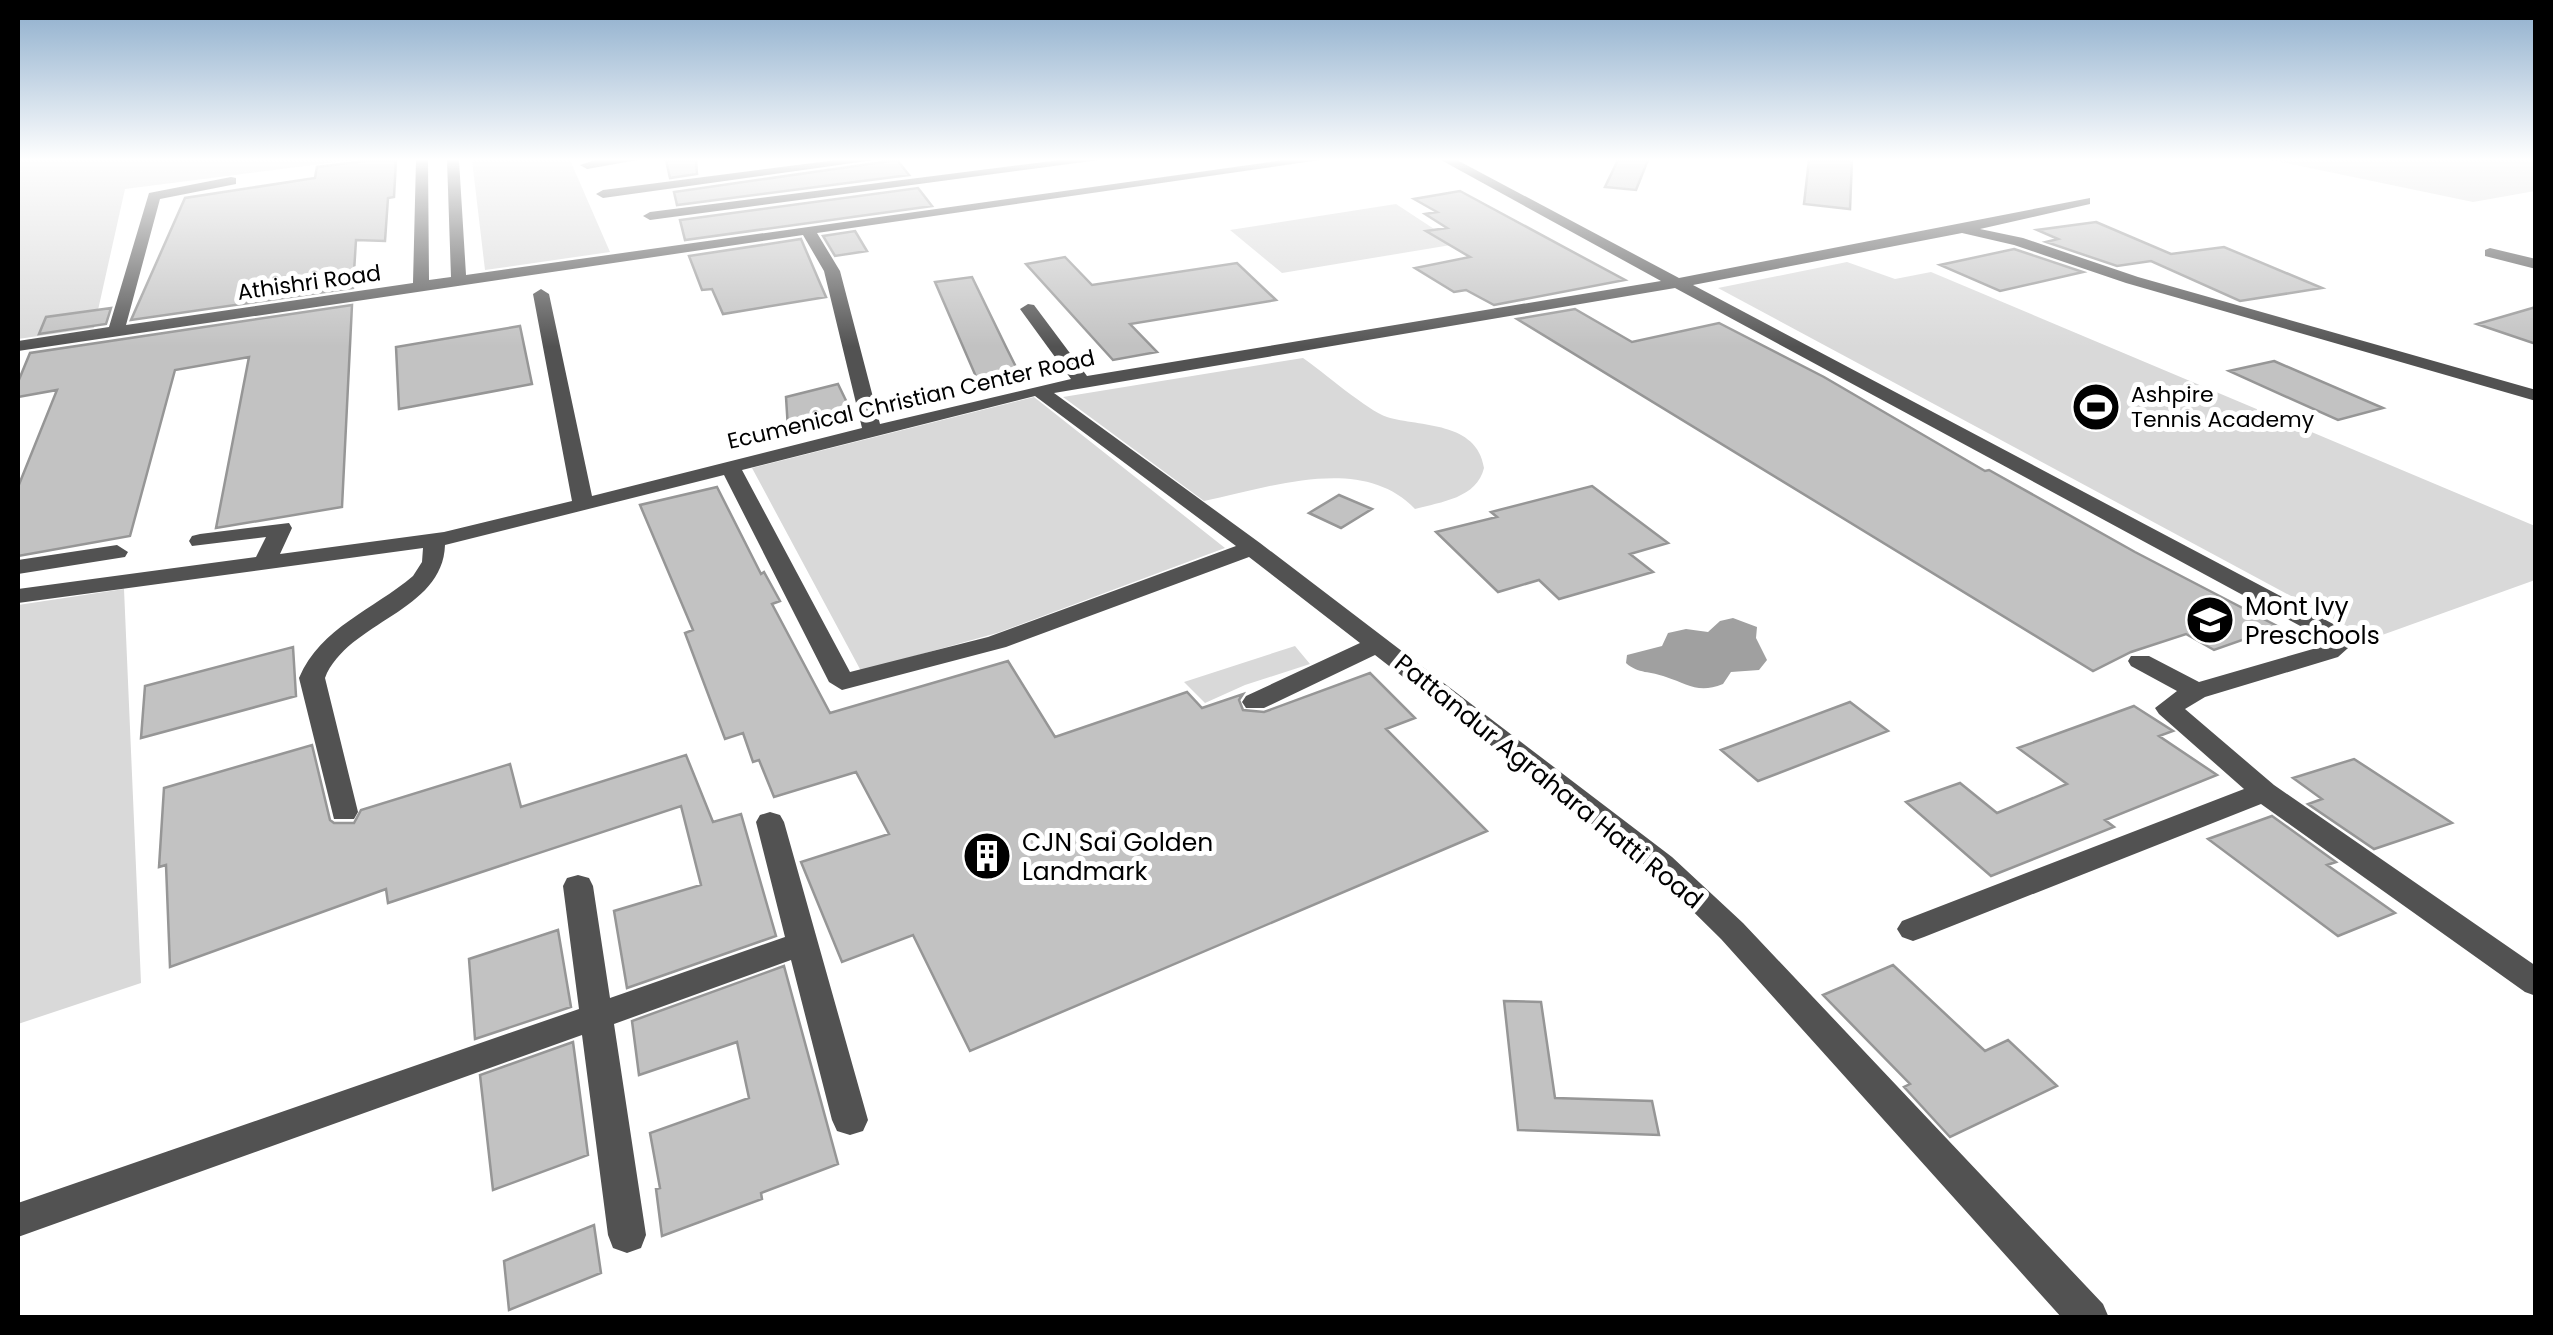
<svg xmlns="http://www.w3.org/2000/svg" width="2553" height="1335" font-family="Poppins,sans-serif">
<rect width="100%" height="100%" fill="#fff"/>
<!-- green -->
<path fill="#d9d9d9" d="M18,160H352L125,189L94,328L18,339Z
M472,160H570L610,252L485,270Z
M2272,160H2535V191L2473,202Z
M1396,204L1457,244L1282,273L1230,230Z
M1847,262L1895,279L1931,272L2535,526V580L2371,639L1718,288Z
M1303,358C1322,371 1368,411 1387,417C1420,427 1477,421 1484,468C1477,498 1441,502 1415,509C1362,453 1269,488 1204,501L1063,397Z
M1034,397L1225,548L997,633L861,671L752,468Z
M124,589L141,983L18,1024V605Z
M1295,646L1310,664L1245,685L1205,703L1184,682Z"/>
<!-- water -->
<path fill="#a0a0a0" d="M1733,618L1757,627L1756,638L1767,660L1759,670L1731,672L1723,684C1698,694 1688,684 1666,677C1651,671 1638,674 1626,663L1627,655L1662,646L1668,633L1686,629L1708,632L1720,621Z"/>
<!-- building -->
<path fill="#c2c2c2" stroke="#969696" stroke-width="2.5" d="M374,160H396L394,197L388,198L385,241L356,240L353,288L131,320L185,198L315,178L317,167Z
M666,160H696L697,174L670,178Z
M897,160L909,175L677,205L674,192Z
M1618,160H1648L1636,190L1605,187Z
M1809,160H1852L1850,209L1804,204Z
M918,188L932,206L685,240L680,220Z
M1460,191L1625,280L1494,305L1466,290L1454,292L1415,268L1470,257L1426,231L1447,228L1425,214L1437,212L1414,199Z
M2096,222L2171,254L2224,247L2322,288L2240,301L2151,261L2117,266L2046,242L2058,239L2037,230Z
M855,231L867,251L835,256L823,236Z
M801,239L826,297L723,314L712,289L702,290L689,256Z
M2014,249L2083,272L2000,291L1940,265Z
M1065,257L1092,285L1237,263L1276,300L1130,324L1157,352L1113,360L1026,264Z
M972,277L1006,347L1019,373L977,379L935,282Z
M352,305L342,507L216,528L249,357L175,370L130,536L18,556V487L57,390L18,397V382L30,353Z
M2536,307V344L2477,324Z
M111,308L106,324L39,334L46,317Z
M1575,309L1632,342L1719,323L1824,377L1985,471L1989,470L2135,552L2279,627L2214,650L2186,634L2131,652L2093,671L1517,319Z
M520,326L532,384L399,409L396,347Z
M2274,361L2383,408L2338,420L2229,371Z
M838,384L852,413L847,414L849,420L788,429L786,397Z
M1592,486L1668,543L1630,554L1653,572L1559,599L1539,580L1498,592L1436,532L1497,517L1491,512Z
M717,487L761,574L764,572L780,601L772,604L830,713L1008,661L1055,737L1187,692L1202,708L1243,694L1239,700L1243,710L1264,712L1370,673L1415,718L1386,729L1487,831L970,1051L913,935L842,962L801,862L889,834L856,772L774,797L759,760L753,762L743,733L725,739L685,633L693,630L640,505Z
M1339,495L1372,509L1341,528L1309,513Z
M293,647L296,696L141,738L145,686Z
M1850,702L1888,731L1758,781L1721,750Z
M2134,706L2173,731L2159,736L2217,775L2105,820L2114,827L1991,876L1906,802L1960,783L1997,813L2067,784L2018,748Z
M312,745L330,820L334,823H354L361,810L510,764L521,807L686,755L713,822L741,814L776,936L627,988L614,911L701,885L681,806L388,903L386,889L170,967L166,865L159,867L164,788Z
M2354,759L2452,823L2374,849L2308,804L2322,799L2293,778Z
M2272,816L2336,862L2327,865L2395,913L2338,936L2208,839Z
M558,930L571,1007L475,1039L469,959Z
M1893,965L1985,1051L2008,1040L2057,1086L1950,1137L1904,1087L1910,1084L1823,995Z
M784,966L838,1164L761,1193L762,1199L662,1236L656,1189L660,1188L650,1133L749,1098L737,1042L639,1075L632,1021Z
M1504,1001L1541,1002L1555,1098L1652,1101L1659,1135L1518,1130Z
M573,1042L588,1155L493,1190L480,1075Z
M594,1225L601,1273L509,1310L504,1261Z"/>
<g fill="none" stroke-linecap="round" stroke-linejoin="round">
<!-- minor -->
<path fill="#525252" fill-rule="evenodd" d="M416,160H428L429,280L451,277L447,160H459L466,275L1284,160H1320L817,233L840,271L880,424L1071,379L1020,309L1028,304L1034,305L1087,376L1661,281L1441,160H1457L1679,278L2090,198V204L1980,229L2023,238L2138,277L2536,390V401L2126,283L2014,245L1962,233L1693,285L2354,635L2357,640L2338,657L2205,697L2185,709L2274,785L2536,966V996L2525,992L2261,804L1924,937L1913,941L1902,937L1897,929L1902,921L2244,789L2159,714L2155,708L2177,691L2131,666L2128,661L2131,656H2149L2199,682L2320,647L2328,641L1675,288L1054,393L1260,543L1672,857L1743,923L2103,1304L2109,1318H2062L1721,939L1652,871L1375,655L1264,708H1246L1242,702L1246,696L1360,643L1249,557L1006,647L842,690L829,682L724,475L445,545C443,612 348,621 325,678L358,812L354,819H334L299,678C321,627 373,610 413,576L422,562L423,548L18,603V589L256,557L266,537L192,546L189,541L192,536L200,534L289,523L292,528L280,554L444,532L572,501L533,294L541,289L549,294L592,496L862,428L824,271L803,235L18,351V341L109,327L149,193L231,177L236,178V184L160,199L126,325L413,283ZM1035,396L1236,546L988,637L850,672L742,470Z
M595,160H638L587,169L580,165Z
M836,160H874L603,198L596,194L603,190Z
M1060,160H1099L650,220L643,216L650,212Z
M2490,248L2536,259V269L2485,256V250Z
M117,545L128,552L125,557L18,574V560Z
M770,812L780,815L784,822L868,1120L863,1131L850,1135L837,1131L832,1120L791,960L614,1024L646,1235L641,1248L627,1253L613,1248L608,1235L582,1035L18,1237V1203L579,1009L563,886L567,878L578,875L589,878L593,886L610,998L785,937L756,822L760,815Z"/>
</g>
<!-- sky -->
<linearGradient id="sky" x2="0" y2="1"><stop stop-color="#8baccb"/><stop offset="0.46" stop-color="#fff"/><stop offset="1" stop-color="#fff" stop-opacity="0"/></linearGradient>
<rect width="2553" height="347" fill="url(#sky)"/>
<!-- icons -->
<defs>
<g id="stadium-disc" transform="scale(2.5)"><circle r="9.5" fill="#000" stroke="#fff"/><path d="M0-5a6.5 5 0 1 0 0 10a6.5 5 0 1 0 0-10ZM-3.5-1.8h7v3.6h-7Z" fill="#fff"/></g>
<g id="school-disc" transform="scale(2.5)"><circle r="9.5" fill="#000" stroke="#fff"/><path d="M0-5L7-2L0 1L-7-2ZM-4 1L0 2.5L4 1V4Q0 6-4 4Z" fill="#fff"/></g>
<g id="building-disc" transform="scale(2.5)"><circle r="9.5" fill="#000" stroke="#fff"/><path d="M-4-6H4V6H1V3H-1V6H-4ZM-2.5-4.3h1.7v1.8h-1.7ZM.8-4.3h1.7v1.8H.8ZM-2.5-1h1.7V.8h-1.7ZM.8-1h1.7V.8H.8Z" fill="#fff"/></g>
</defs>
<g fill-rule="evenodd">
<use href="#stadium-disc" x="2096" y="407"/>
<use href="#school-disc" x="2210" y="620"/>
<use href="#building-disc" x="987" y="856"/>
</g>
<g text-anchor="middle" stroke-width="10" stroke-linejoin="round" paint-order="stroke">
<!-- far-street labels -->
<g font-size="22" fill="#000" stroke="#fff">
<text transform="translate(309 282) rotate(-8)" y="8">Athishri Road</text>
<text transform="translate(911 399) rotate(-13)" y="8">Ecumenical Christian Center Road</text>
</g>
<!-- far-poi labels -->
<g font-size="22" fill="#000" stroke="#fff" text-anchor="start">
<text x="2131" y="402">Ashpire<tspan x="2131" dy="25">Tennis Academy</tspan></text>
</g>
<!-- poi labels -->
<g font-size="25" fill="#000" stroke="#fff" text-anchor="start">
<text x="2245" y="615">Mont Ivy<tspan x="2245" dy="29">Preschools</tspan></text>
<text x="1022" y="851">CJN Sai Golden<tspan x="1022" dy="29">Landmark</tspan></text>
</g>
<!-- street labels -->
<g font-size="25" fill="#000" stroke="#fff">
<text transform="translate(1549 781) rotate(39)" y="9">Pattandur Agrahara Hatti Road</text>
</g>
</g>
<!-- border -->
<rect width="2553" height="1335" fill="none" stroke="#000000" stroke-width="40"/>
</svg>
